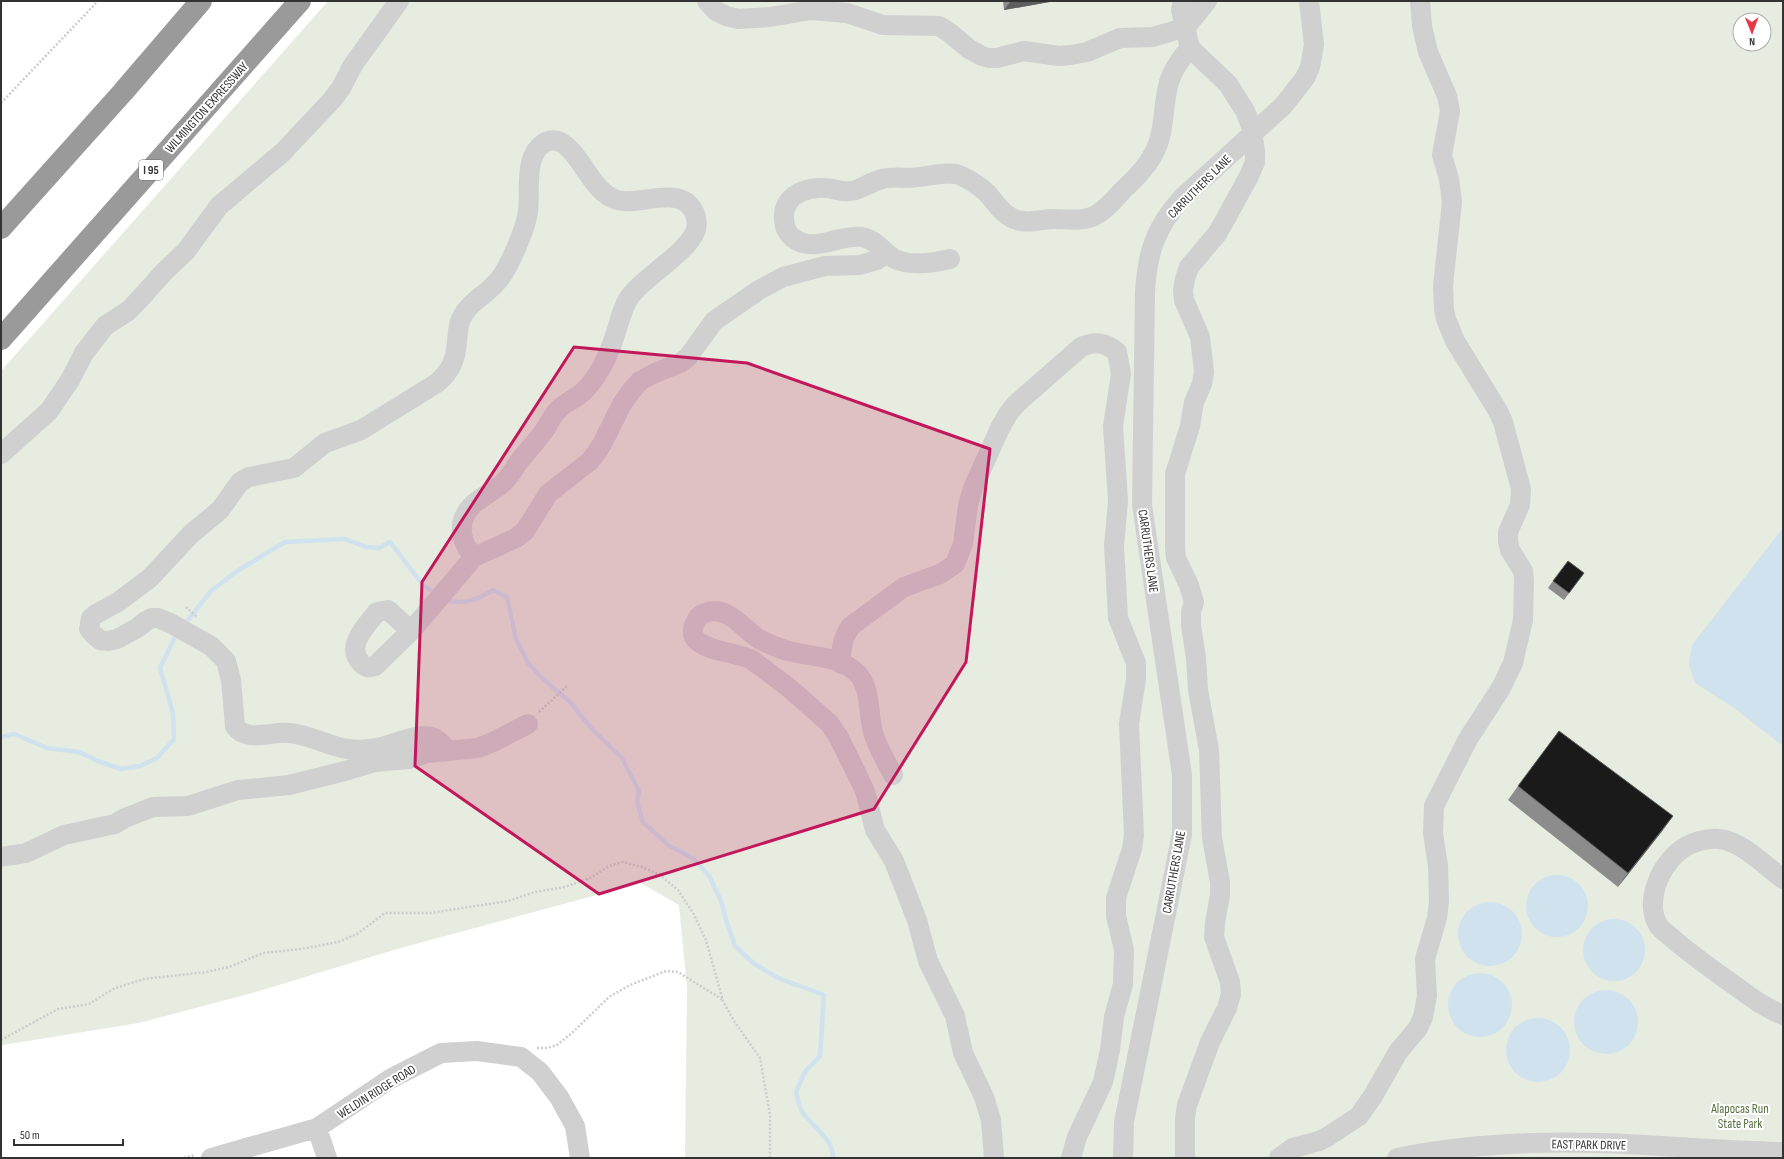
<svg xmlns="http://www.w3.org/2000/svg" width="1784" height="1159" font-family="'Sofia Sans Condensed',sans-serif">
<rect width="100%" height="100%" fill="#fff"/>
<!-- green -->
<path fill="#e6ecdf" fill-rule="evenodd" d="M328,1H1783V1158H685L687,988L679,905L641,883L397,949L252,993L139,1023L3,1045L1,1047V371ZM1740,20H1764V44H1740Z"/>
<!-- water -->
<path fill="#cfe2ee" d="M1783,528V746L1734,708L1695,683L1689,664L1692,645Z
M1526 906a31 31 0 1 1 62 0a31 31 0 1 1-62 0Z
M1458 934a32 32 0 1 1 64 0a32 32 0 1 1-64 0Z
M1583 950a31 31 0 1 1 62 0a31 31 0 1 1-62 0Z
M1448 1005a32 32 0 1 1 64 0a32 32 0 1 1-64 0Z
M1574 1022a32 32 0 1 1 64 0a32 32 0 1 1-64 0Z
M1506 1050a32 32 0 1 1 64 0a32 32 0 1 1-64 0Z"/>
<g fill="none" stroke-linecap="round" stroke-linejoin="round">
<!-- stream -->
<path stroke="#cfe2ee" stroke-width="4.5" d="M445,600C464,605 477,600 493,590L507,597L516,639L528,663L543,679L570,702L592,729L622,758L639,791L637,802L643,822L668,845L694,859L709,876L721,901L726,920L735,946L753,963L778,978L824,995L820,1056L805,1072L796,1092C798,1099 799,1108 803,1113C813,1127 834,1140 833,1158
M183,626L211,591L237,571L285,542L345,539L366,547L379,548L390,542L423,585L436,594
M1,737L14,734L47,748L79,752L98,761L121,769L140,766L157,758L174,739L173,713L160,668L177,633"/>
<!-- path -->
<path stroke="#cdcdcd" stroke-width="2.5" stroke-dasharray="2 2" stroke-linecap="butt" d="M1,103L98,1
M186,607L197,617
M539,712L568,685
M1,1040L58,1009L89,1004L113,989L144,979L206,972L229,967L263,953L301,949L338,942L357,934L385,913H430L508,901L535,892L565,887L592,877L609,866L623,862L642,867L660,875L678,890L693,913L706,940L723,1001L734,1021L760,1058L770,1115V1158
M537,1048H547L557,1045L572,1033L609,997L630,985L666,971L678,972L723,1000
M184,1158L195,1155"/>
<!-- minor -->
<path stroke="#d0d0d0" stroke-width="20" d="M707,1L716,11L726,16L738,19L770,17L811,10L847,13L883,25L939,26L950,33L969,49L982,56L989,58H997L1024,51L1059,56L1071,55L1087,52L1120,38L1153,37L1186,27L1207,1
M1183,1L1181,10L1190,48L1228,84L1245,111L1251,126L1255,151V162L1249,176L1225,220L1217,234L1189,267L1185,279L1183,290L1184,300L1200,337L1204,372L1202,384L1194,402L1190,426L1175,474V547L1176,558L1189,585L1194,602L1191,612V625L1196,658L1198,690L1209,750L1212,838L1220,882V895L1215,923L1214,937L1230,982L1231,994L1227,1008L1210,1042L1187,1105L1185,1118V1158
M950,259C933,263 904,268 889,255C880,248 874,239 862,237C839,234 814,254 793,238C787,233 784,226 784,219C782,191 815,184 837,190C857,195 864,184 882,179C894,176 907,179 919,177C931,176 943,172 956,174C966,177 980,186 987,193C996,203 1003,216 1017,220C1028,224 1042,219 1054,219C1067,219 1082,222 1094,216C1105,211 1114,200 1122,191C1136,178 1151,163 1158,144C1165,124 1163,103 1169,82C1173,69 1181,58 1190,48
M1,454L49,411L70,380L84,353L105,326L128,311L137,302L164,272L186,251L219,206L283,152L332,100L341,88L353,65L399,1
M411,631L388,610L377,612C366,626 345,646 361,663C366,668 369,668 375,666L411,631L474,557L516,538L525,531L548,494L590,461L597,452L602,444L622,404L631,391L640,381L655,373L680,363L688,357L714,321L759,290L783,277L825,266L860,265L877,260L886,253
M841,664C841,649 842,638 851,626L904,587L940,574L955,564L963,544L968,505L973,488L1000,428L1008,414L1016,404L1081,347C1095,341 1105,342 1117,352L1121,374L1113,426L1118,501L1114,546L1118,618L1136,663V679L1129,724L1134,835L1132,849L1116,898V916L1124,950L1123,984L1114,1017L1110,1050L1103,1082L1077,1137L1071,1158
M448,750C443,746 438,738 431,737C410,733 390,748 369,749C361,750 350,750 342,748C324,744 307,734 289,733C272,731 246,743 235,726L231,680L226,661L211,646L170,623L158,618H152L146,621L137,628L117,639L108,641L100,640L93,634L89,629L91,618L96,614L118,602L150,578L191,534L220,510L240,482L249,477L294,468L325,443L361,430L437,383C451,371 456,359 457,341C458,333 458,325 461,319C468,303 484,296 495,284C508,272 526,228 528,211C531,191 523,156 544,143C560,134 572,151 580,162C590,176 599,194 617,200C640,207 682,182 695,214C697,220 697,227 695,232C686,253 647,275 631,295C623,305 620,320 616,332C610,352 599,376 584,391C577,398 566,402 559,409C552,415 549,424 544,431C537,441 528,450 521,459C515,466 511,475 505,481C491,495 470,499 463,520C459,533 465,548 474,557
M893,775C886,761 877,747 873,732C868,713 871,689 858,674C837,653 807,658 782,649C774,646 766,643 759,639C743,629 727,604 705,613C701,614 697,618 695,623C693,626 692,633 694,637C703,652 738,652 752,660L788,687L829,723L838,736L850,760L865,791L875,830L894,861L917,920L928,961L955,1016L963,1053L984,1097L991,1120L994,1158
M1,857L26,853L64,835L115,824L125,818L153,807L188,806L238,790L289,785L345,771L375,762L409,759L427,753L478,748L493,742L528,724
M1783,879C1767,867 1745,845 1725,840C1710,836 1689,842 1677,853C1659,869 1645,902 1658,925C1661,930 1669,935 1673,939C1693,956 1713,970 1734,985C1749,996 1765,1008 1783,1015
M317,1128L327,1158
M211,1158L317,1128L390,1079L441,1053L477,1051L521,1057L540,1072L559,1097L575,1126L580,1158
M1123,1158L1124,1122L1182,834V775L1142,505L1145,293C1147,253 1155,228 1182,198L1283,106L1305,78L1310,67L1314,45L1309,1
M1279,1158L1293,1148L1319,1141L1327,1137L1359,1116L1373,1096L1398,1052L1418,1028L1423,1017L1427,996L1425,959L1437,918L1439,901L1438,866L1433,833L1434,806L1468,739L1501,688L1513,663L1523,620L1524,580L1523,571L1510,550L1508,541V532L1520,505L1521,489L1503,422L1498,411L1455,341L1446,319L1444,309L1443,286L1452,202L1449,179L1442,155L1450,111L1447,96L1428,52L1422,26L1420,1
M1397,1158C1464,1144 1533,1141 1601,1143C1662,1145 1722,1151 1783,1152"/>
<!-- highway -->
<path stroke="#9a9a9a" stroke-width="22" d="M1,228L123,92L201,1
M1,339L300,1"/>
</g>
<!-- wall -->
<path fill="#8c8c8c" d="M1003,1H1055L1004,10Z
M1584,573L1564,600L1548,588L1553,581Z
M1518,786L1663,830L1618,887L1508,800Z"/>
<!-- shaded-wall -->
<path fill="#5f5f5f" d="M1011,1H1055L1004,10Z
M1673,816L1663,830L1618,887L1628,873Z"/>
<!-- building -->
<path fill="#1a1a1a" stroke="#5f5f5f" d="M1568,561L1584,573L1569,593L1553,581Z
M1559,731L1673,816L1628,873L1518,786Z"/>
<!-- marked area -->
<path fill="#c2185b" fill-opacity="0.2" stroke="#c2185b" stroke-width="3" stroke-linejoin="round" d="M574,347L747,363L990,449L966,662L874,809L599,894L415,766L422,582Z"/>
<g text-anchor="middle" stroke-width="4" stroke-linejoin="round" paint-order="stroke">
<!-- shield labels -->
<rect fill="#fff" stroke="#707070" stroke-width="1" x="139" y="160" width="24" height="20" rx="3"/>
<g font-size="12" font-weight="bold" fill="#333">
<text x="151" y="174">I 95</text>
</g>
<!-- street labels -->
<g font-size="13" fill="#333" stroke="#fff">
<text transform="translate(206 107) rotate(-48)" y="5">WILMINGTON EXPRESSWAY</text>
<text transform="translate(1199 186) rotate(-45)" y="5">CARRUTHERS LANE</text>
<text transform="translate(1149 551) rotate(82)" y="5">CARRUTHERS LANE</text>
<text transform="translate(1173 872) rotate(-80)" y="5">CARRUTHERS LANE</text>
<text transform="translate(376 1091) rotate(-32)" y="5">WELDIN RIDGE ROAD</text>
<text transform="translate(1589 1144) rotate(1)" y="5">EAST PARK DRIVE</text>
</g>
<!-- park labels -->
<g font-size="13" fill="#56703f" stroke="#fff">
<text x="1740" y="1113">Alapocas Run<tspan x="1740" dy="15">State Park</tspan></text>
</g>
</g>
<!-- border -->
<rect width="1784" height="1159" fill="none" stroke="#333333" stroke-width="4"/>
<!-- north arrow -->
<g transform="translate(1752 32) rotate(179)"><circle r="19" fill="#ffffff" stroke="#adadad"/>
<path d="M0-3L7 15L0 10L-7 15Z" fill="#e63946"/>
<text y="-6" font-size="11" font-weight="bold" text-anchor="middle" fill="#333333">N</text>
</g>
<!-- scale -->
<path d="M14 1139v6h109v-6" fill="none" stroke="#333333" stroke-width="2"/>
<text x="20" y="1139" font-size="12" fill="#333333" stroke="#ffffff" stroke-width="3" paint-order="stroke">50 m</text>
</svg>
